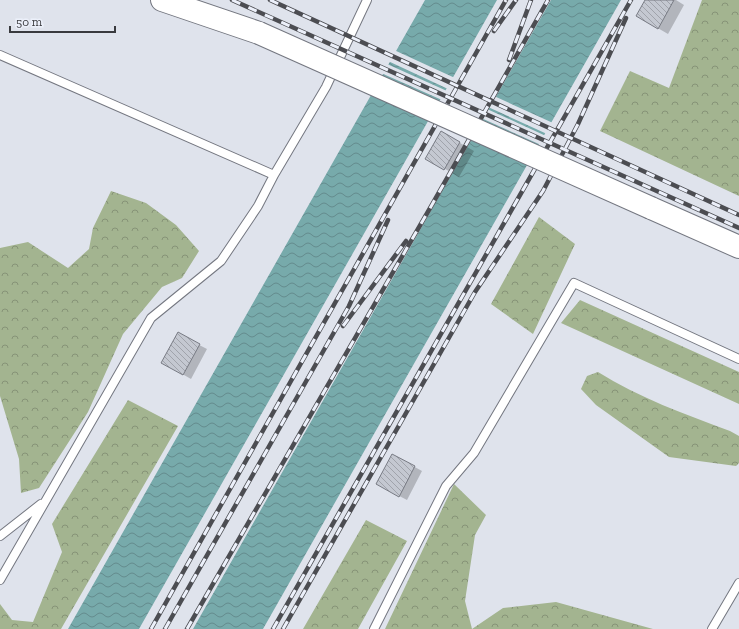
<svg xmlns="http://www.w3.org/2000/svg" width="739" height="629" font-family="'Zilla Slab',serif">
<defs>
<pattern id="forest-crowns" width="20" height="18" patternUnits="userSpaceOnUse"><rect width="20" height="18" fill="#a3b490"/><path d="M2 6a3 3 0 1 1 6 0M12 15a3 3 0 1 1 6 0" fill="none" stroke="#869377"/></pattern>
<pattern id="water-waves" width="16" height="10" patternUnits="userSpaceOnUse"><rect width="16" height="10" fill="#77aaab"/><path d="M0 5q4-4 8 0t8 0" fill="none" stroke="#638b8d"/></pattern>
<pattern id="building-back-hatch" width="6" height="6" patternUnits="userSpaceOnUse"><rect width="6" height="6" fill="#c4c8d1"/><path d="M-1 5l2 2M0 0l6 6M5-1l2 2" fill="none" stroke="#a0a3ab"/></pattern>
</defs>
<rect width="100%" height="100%" fill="#dfe3ec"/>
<!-- forest -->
<path fill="url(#forest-crowns)" d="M702,0H739V196L600,131L630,71L669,88Z
M111,191L146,203L176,225L199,251L182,278L162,287L123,334L88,412L39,488L21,493L19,459L0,396V248L28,242L68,268L89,249L93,228Z
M539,217L575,244L533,334L491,304Z
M580,300L739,372V404L561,323Z
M598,372C639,398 685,414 730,431L739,436V463L736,466L669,457L596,405L581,389L587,376Z
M128,400L178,426L61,629H0V604L12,620L33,622L62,552L52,524Z
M454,484L486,515L475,535L465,601L472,629L503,608L556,602L653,629H385Z
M366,520L407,541L358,629H303Z"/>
<!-- water -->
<path fill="url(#water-waves)" d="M425,0H497L139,629H68Z
M551,0H621L263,629H193Z"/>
<!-- pier -->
<path fill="#dfe3ec" d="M394,50L455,78L448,89L388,61Z
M387,64L447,91L442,100L381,73Z
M494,96L553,123L547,134L488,107Z
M487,109L546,136L541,145L481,118Z"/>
<!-- shadow -->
<path fill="#0003" d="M647,0H676L684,5L668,34L637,16Z
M441,132L474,151L459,177L426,158Z
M178,334L207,349L191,379L163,363Z
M393,455L422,471L407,500L384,488Z"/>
<!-- building -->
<path fill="url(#building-back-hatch)" stroke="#787b84" d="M645,0H674L658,29L636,16Z
M441,131L460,142L444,170L425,159Z
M178,332L200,344L183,375L161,363Z
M392,454L415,466L399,497L376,484Z"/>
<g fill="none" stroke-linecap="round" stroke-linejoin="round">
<!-- service casing -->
<g stroke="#747780" stroke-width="10">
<path id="service" d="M0,55L274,175L258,206L221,261L151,318L0,580
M274,175L326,87L367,0
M0,536L41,504
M374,629L446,486L474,453L574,283L739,359
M712,629L739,583"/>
</g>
<!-- primary casing -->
<g stroke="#747780" stroke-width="24">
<path id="primary" d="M162,0L259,33
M651,208L739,247"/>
</g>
<!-- service -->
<use href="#service" stroke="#fff" stroke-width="8"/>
<!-- primary -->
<use href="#primary" stroke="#fff" stroke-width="22"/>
<!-- rail casing -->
<g stroke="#4c4d52" stroke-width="4.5">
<path id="rail" d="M232,0L739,228
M270,0L739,215
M494,31L516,0
M509,60L531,0
M343,326L406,241
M151,629L506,0
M165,629L349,306L388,220
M187,629L433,203L548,0
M273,629L631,0
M283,629L475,292L543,191L578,124L626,18"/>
</g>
<!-- rail -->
<use href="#rail" stroke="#ecf0fa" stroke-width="3" stroke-dasharray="9" stroke-linecap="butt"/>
<!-- primary-bridge casing -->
<g stroke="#747780" stroke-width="24" stroke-linecap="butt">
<path id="primary-bridge" d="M259,33L651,208"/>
</g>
<!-- primary-bridge -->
<use href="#primary-bridge" stroke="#fff" stroke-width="22"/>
</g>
<!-- scale -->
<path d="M10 26v6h105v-6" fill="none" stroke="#393a3e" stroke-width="2"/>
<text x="16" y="26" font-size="12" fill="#393a3e" stroke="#ecf0fa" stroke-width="3" paint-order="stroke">50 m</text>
</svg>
